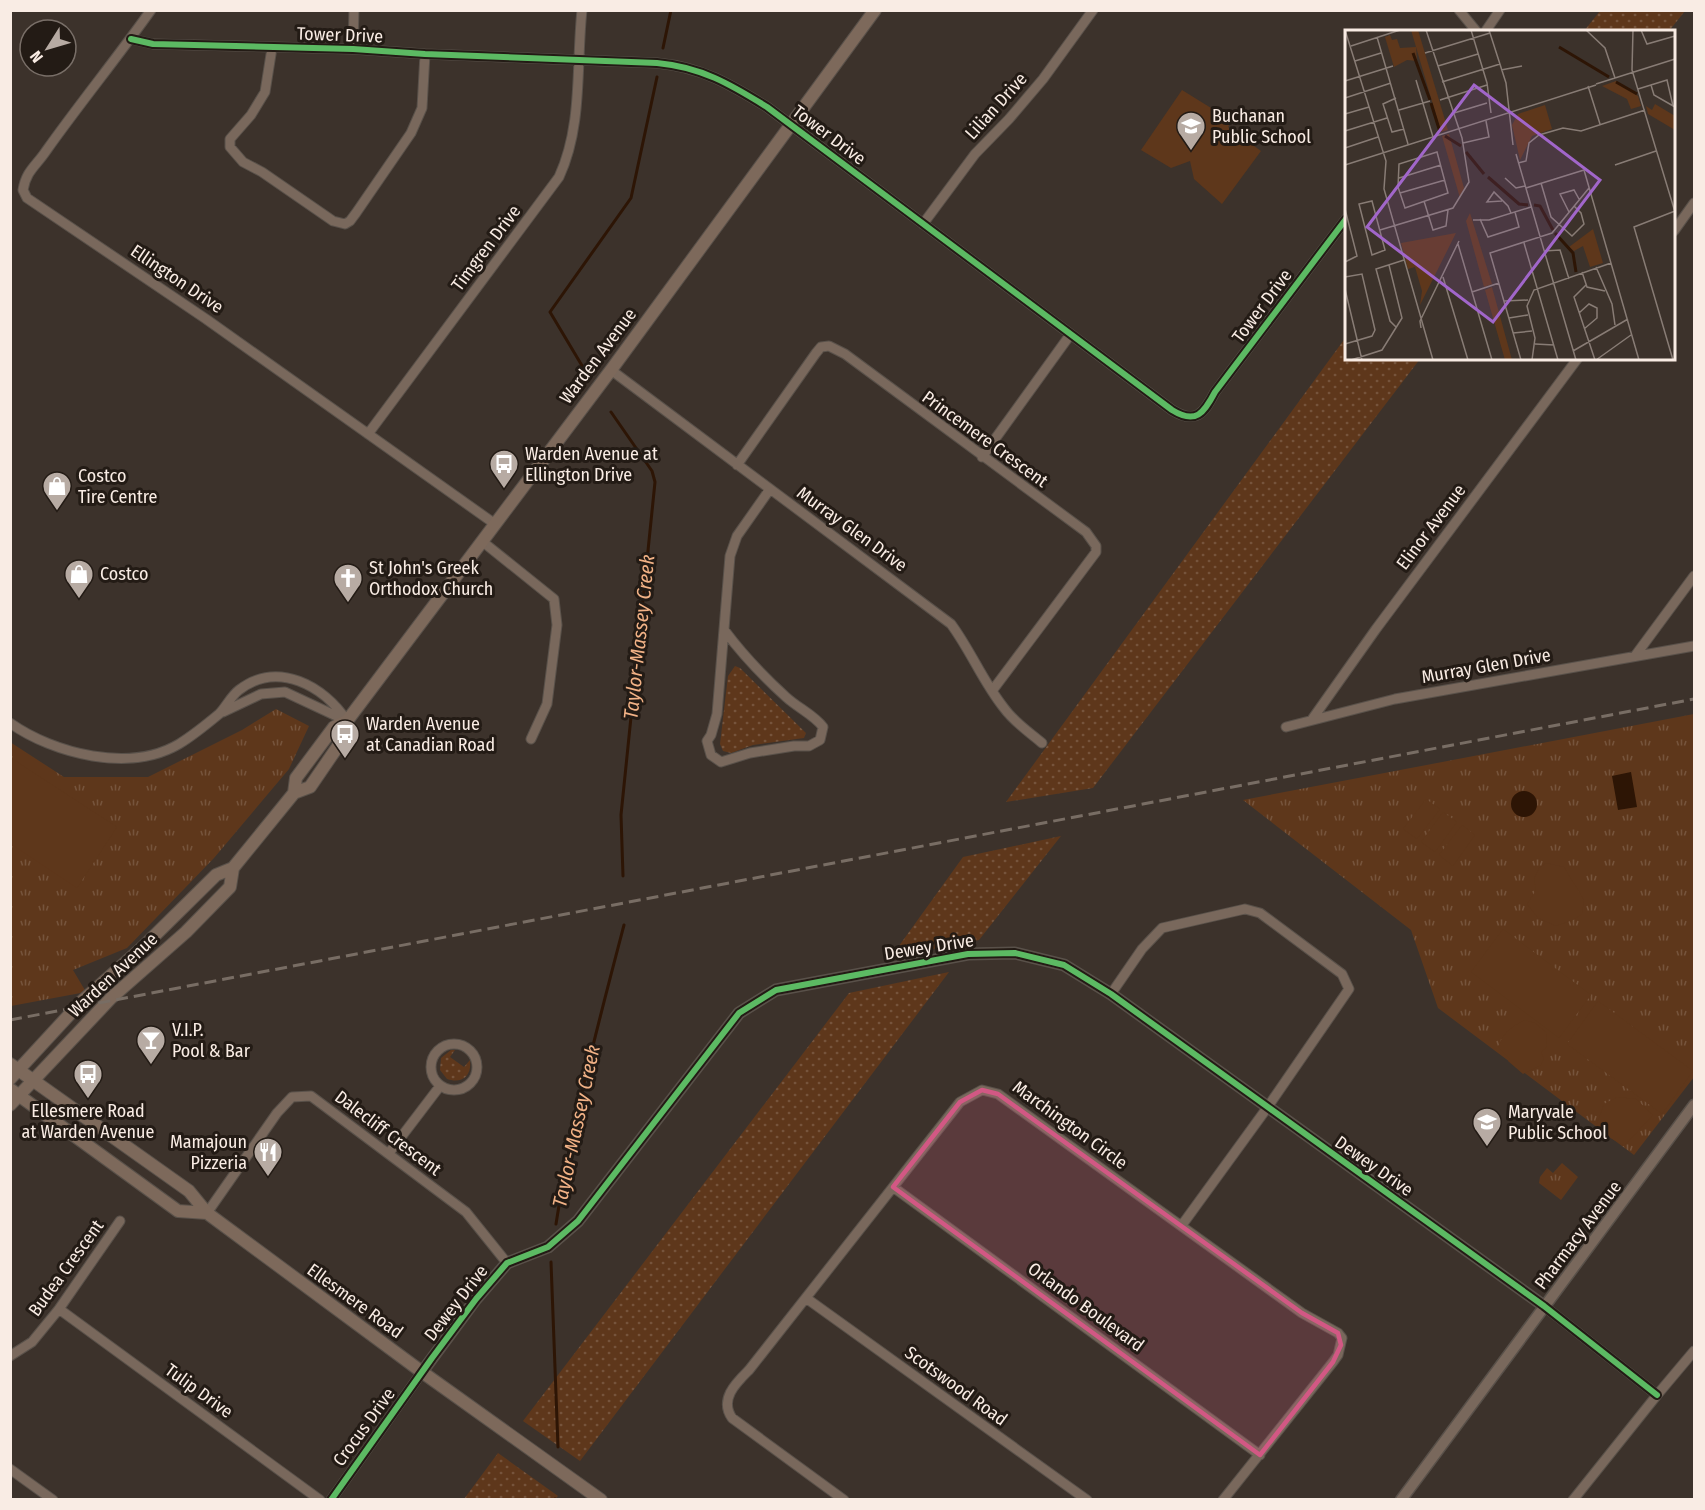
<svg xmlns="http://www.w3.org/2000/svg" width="1705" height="1510" font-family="'Fira Sans Condensed',sans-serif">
<defs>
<pattern id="grass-dots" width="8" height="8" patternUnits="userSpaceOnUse" patternTransform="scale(1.5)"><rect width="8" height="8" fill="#5e371b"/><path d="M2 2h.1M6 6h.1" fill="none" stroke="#76543c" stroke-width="1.8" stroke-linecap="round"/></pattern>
<pattern id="park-tufts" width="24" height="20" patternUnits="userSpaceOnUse" patternTransform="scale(1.5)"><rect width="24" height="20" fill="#5e371b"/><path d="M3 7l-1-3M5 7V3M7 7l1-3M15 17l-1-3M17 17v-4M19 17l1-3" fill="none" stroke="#76543c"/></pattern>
</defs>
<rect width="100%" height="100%" fill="#3c322b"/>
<!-- grass -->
<path fill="url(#grass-dots)" d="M1600,11V10L1685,11L1669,31H1584Z
M1346,337V358L1420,359L1093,788L1006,802Z
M735,666L740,668L806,733L804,738L753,745L731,753L723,751L720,744L728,676Z
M1061,836L979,940L891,957L963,857Z
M949,972L580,1461L523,1421L849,993Z
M451,1050H455L450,1057L464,1067L470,1060C472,1076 462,1084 447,1079L440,1070L441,1058Z
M498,1453L558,1496L555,1499H464Z"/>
<!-- park -->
<path fill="url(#park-tufts)" d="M276,709L309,726L289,769L214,858L127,948L73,970L86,992L11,1006L10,742L64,777H148L242,730Z
M1694,714V1077L1634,1155L1438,1008L1411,930L1243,800Z
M1562,1163L1578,1177L1561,1200L1539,1183L1540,1177L1547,1168L1553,1173Z"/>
<!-- pitch -->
<path fill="#5e371b" d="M1182,90L1232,121L1228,127L1261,151L1222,204L1194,179L1190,161L1171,168L1141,150Z
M11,758L117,827L77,888L11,844Z
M1426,799L1440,809L1417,839L1403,829Z
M1443,812L1457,822L1435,852L1421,842Z
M1462,825L1475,835L1453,866L1439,855Z
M1546,863L1564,867L1584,900L1582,914L1573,920L1556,926L1538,918L1527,904L1536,890L1534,879L1539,868Z
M1503,929L1591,995L1559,1038L1471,972Z
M1598,1001L1693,1071L1662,1114L1567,1044Z
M1525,1020L1535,1023L1546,1032L1547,1046L1541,1053L1544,1058L1541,1065L1523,1074L1508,1061L1510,1059L1498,1047C1504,1032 1511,1027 1525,1020Z
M1617,1097L1636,1099L1653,1115L1624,1146L1595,1129L1604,1104Z"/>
<!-- water -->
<path fill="#2d1505" d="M1631,772L1637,807L1618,810L1612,776Z
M1511 804a13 13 0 1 1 26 0a13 13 0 1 1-26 0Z"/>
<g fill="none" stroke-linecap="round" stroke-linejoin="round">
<!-- stream -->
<path stroke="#2d1505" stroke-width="3" d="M663,48L671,10
M584,369L550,312L631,198L657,77
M611,412L652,471L655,482L621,815L623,876
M556,1224C572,1122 598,1024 624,925
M551,1262L558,1447
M555,1500V1499"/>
<!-- minor casing -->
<g stroke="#59514a" stroke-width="11">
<path id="minor" d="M151,10C117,58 80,103 46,151C36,166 26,171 23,190L27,198L206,319L495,524
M1459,10L1477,32
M1485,32L1500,10
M131,39L153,44L353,49L425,54L657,63C701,67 730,84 767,107L1172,410C1196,425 1204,413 1215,392L1346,219
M272,48L265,92L251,115L230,139V147L243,162L262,172L333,221L345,224L350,221L356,213L411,133L422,108L425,54
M353,49L354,10
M923,224L975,154L1009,119L1043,79L1093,10
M1674,231L1694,203
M611,370L951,624C971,651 983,682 1004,708C1014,722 1029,732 1042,743
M368,434L559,177C583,125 576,66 582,10
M982,457L1070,335
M737,465L816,353L821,347L829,346L845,354L1086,532L1096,546V552L992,691
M483,542L554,599L557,625L547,704L531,739
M725,631C743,655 764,677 786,697C798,708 814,715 823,727L820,740L809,746H794L750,753L721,762L711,755L707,741L711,735L717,714L730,556L737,536L770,489
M1635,656L1694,576
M223,712L261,694L285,692L347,721
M1313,718L1376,629L1578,358
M10,723C54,754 130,773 179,744C192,736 207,724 219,714C226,707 231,696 239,690C278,660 324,686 347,721
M1286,727L1395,699L1694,646
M1111,994L1142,949L1162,928L1245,909L1260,913L1342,974L1349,989L1267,1108L1182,1225
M431 1067a23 23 0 1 1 46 0a23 23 0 1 1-46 0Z
M389,1153L440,1086
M893,1187L1260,1455
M207,1213L277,1113L292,1097L311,1096L466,1212L507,1263
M806,1298L1087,1500
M1544,1306L1657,1395
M59,1309L320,1500
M10,1356L32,1342L59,1309L120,1221
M10,1469L53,1500
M331,1500L422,1372
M844,1500L732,1418C719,1399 736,1383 749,1370L960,1102L982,1090L998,1094L1302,1313L1338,1333L1342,1338L1338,1355L1333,1362L1223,1500
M1573,1500L1657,1395L1694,1351"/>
</g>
<!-- tertiary casing -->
<g stroke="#59514a" stroke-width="13">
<path id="tertiary" d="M422,1372L476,1299L507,1263L548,1247L578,1221L739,1013L776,990L968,954L1015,953L1064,965L1111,994L1544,1306
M1401,1500L1694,1105"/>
</g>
<!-- secondary casing -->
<g stroke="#59514a" stroke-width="14">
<path id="secondary" d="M294,793L296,778L334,727L347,721L611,370L875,10
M10,1064L189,1191L207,1213L422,1372L601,1500
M10,1079L81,1002L143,947L216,875L233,868L294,793L310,787L347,733V721
M10,1089L178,1211L207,1213
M10,1105L111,998L186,932L230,887L233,868"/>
</g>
<!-- minor -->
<use href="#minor" stroke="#79685c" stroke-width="9"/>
<!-- tertiary -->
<use href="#tertiary" stroke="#79685c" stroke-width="10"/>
<!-- secondary -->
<use href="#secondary" stroke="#7d695b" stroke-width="12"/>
<!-- rail -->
<path stroke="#786d64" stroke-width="3" stroke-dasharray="12 6" stroke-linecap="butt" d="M10,1020L1694,699"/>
<!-- cycleway casing -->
<g stroke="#231b15" stroke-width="10">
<path id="cycleway" d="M131,39L153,44L353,49L425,54L657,63C701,67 730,84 767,107L1172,410C1196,425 1204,413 1215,392L1346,219
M331,1500L432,1358L476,1299L507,1263L548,1247L578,1221L739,1013L776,990L968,954L1015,953L1064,965L1111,994L1544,1306L1657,1395"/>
</g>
<!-- cycleway -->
<use href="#cycleway" stroke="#5cba63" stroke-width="6"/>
</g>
<!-- marked area -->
<path fill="#d25884" fill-opacity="0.2" stroke="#d25884" stroke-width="4.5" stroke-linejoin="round" d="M982,1090L998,1094L1302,1313L1338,1333L1341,1345L1333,1362L1260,1455L893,1187L960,1102Z"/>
<!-- icons -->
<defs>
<g id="school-pin" transform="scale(1.5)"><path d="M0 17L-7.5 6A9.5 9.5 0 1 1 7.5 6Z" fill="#b7aba3" stroke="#231b15"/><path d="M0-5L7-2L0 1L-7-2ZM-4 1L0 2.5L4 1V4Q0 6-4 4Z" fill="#fff"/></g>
<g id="bus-pin" transform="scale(1.5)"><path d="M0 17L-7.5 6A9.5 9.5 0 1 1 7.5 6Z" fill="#b7aba3" stroke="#231b15"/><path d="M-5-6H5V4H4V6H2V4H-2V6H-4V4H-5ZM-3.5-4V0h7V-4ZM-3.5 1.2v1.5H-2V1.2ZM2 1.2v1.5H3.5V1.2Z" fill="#fff"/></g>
<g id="shop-pin" transform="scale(1.5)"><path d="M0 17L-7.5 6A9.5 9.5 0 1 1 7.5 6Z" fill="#b7aba3" stroke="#231b15"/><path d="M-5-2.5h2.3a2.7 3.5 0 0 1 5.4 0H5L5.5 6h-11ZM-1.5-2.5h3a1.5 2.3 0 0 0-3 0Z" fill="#fff"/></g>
<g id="church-pin" transform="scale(1.5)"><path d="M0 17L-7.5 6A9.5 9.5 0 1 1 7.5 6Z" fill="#b7aba3" stroke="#231b15"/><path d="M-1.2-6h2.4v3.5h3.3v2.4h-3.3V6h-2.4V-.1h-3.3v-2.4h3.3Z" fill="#fff"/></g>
<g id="bar-pin" transform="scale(1.5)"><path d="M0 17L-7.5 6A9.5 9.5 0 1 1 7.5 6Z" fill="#b7aba3" stroke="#231b15"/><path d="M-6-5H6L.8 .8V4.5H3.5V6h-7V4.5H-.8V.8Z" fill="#fff"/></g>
<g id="restaurant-pin" transform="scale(1.5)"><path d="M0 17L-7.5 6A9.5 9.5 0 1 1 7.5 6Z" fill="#b7aba3" stroke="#231b15"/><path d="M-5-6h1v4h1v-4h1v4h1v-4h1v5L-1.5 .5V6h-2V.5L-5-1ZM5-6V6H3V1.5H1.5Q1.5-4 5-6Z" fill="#fff"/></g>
</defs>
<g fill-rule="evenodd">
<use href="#school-pin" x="1191" y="126"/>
<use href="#bus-pin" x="504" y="464"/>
<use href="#shop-pin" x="57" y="486"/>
<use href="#shop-pin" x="79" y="574"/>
<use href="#church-pin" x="348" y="578"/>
<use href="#bus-pin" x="345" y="734"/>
<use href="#bar-pin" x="151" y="1040"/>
<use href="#bus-pin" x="88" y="1074"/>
<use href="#school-pin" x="1487" y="1122"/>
<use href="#restaurant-pin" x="268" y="1152"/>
</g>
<g text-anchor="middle" stroke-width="6" stroke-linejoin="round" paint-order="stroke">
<!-- street labels -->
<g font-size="18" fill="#f9ece4" stroke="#231b15">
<text transform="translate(340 35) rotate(2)" y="6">Tower Drive</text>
<text transform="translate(996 106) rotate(-48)" y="6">Lilian Drive</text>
<text transform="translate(829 135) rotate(37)" y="6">Tower Drive</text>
<text transform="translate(486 248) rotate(-53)" y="6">Timgren Drive</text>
<text transform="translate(177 279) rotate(34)" y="6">Ellington Drive</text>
<text transform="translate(1262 306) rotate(-53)" y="6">Tower Drive</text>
<text transform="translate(598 356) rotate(-53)" y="6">Warden Avenue</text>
<text transform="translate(985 439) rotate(36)" y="6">Princemere Crescent</text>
<text transform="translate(1431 527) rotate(-53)" y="6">Elinor Avenue</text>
<text transform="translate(852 529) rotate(36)" y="6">Murray Glen Drive</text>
<text transform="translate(1486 666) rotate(-10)" y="6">Murray Glen Drive</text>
<text transform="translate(929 947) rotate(-9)" y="6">Dewey Drive</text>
<text transform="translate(113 975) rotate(-43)" y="6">Warden Avenue</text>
<text transform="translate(1070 1125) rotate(36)" y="6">Marchington Circle</text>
<text transform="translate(388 1133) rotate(37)" y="6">Dalecliff Crescent</text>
<text transform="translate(1374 1166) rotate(35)" y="6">Dewey Drive</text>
<text transform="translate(1578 1235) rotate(-53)" y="6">Pharmacy Avenue</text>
<text transform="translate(66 1268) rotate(-54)" y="6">Budea Crescent</text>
<text transform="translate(355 1301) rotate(36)" y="6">Ellesmere Road</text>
<text transform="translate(456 1303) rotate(-52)" y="6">Dewey Drive</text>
<text transform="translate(1086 1307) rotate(36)" y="6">Orlando Boulevard</text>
<text transform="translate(956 1386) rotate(36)" y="6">Scotswood Road</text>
<text transform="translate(199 1391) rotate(36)" y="6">Tulip Drive</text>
<text transform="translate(364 1427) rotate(-54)" y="6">Crocus Drive</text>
</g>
<!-- poi labels -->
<g font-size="18" fill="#f9ece4" stroke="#231b15" text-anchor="start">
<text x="1212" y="122">Buchanan<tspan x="1212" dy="21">Public School</tspan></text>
<text x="525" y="460">Warden Avenue at<tspan x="525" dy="21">Ellington Drive</tspan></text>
<text x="78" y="482">Costco<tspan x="78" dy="21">Tire Centre</tspan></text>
<text x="369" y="574">St John's Greek<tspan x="369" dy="21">Orthodox Church</tspan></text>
<text x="100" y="580">Costco</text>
<text x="366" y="730">Warden Avenue<tspan x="366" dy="21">at Canadian Road</tspan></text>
<text x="172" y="1036">V.I.P.<tspan x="172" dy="21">Pool &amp; Bar</tspan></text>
<text x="88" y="1117" text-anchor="middle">Ellesmere Road<tspan x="88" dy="21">at Warden Avenue</tspan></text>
<text x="1508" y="1118">Maryvale<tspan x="1508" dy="21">Public School</tspan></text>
<text x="247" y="1148" text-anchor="end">Mamajoun<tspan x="247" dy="21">Pizzeria</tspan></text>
</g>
<!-- water labels -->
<g font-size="20" font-style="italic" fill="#f2b286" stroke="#231b15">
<text transform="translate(639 637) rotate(-84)" y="7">Taylor-Massey Creek</text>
<text transform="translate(576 1126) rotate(-78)" y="7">Taylor-Massey Creek</text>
</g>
</g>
<!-- overview -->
<g transform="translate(1345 30)">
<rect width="330" height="330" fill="#3c322b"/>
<path d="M66,0H73L103,100L96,102ZM271,51L293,66L296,76L286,79L282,69L257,56ZM104,104L119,158L115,168L97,106ZM125,183L147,254L139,257L121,191ZM147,257L167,330H160L140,260Z" fill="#5e371b"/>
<path d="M45,5L47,10L52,9L55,18L71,17L72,31L62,30L49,37L40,7ZM310,74L330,86V100L303,84L301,76L307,80ZM200,75L207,99L187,106L175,130L167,95L173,84ZM248,199L258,233L245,237L238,216L229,221L224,217ZM111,203L75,275L77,261L70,237L63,239L56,213Z" fill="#5e371b"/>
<path fill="none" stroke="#2d1505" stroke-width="3" d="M214,17L264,47M68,23L85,70M271,52L292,64M86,73L95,102M100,106L116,116M121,122L139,144M143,147L174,174L183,175M189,175L195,176L208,200M210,203L228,223L231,242"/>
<path fill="none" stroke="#887c75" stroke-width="1.5" d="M0,0L41,131L39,159L88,330M126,0L142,53L146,83M144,0L161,53L168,115M241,0L260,18L270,48M288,0L287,40L330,182M296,0L302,14L330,6M32,7L63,114M6,16L55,0M80,23L145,3M10,31L36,23M93,36L133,24M156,40L177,36M71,50L88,107M0,51L48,36M97,52L155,34M251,54L330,29M306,55L309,65L330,77M243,56L255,94M293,59L322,50L328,76M0,68L46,53M51,68L38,74L47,102L59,99M95,70L142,55M54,80L85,71M109,83L142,73M0,84L24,77M0,101L42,88M118,113L144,107L141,91M0,118L33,107M92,122L103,163L60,178L53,157L54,134ZM171,124L231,330M173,133L181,131L184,113L194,105L218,98L236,101L300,80M0,135L251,55M270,135L311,121M54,148L96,135M160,148L171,158L180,156M196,153L206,187L227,206L239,194L236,183L229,176M181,158L239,140L294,330M55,163L100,150M27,171L40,220L27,225L14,174ZM79,171L88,200L101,196L103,180M157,171L142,172L149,162L163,176L166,183M0,179L12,226L0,232M224,182L215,164L229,160L234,169M135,189L143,207L174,197L170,182M128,190H144L186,177M35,200L108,178L124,152L117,108L81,0M179,213L213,330M113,214L147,330M199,221L215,220L224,249M251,237L267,274L270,295M237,242L242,257L260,261M0,247L17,244L30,300L27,306L0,314M98,247L123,330M241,255L229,267L250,330M0,259L17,330M127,262L154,253M159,271L183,270M234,283L244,274L252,278V288L239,299M164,288L183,285M51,297L45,291L31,239L59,230M76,298L75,291L114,211M168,303L187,301M190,314L209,315M228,321L283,289M6,330L37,320L57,288L44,235M176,330L145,223L207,203L244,158M187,330L190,308L182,276L189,260L266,233M251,330L286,305M328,330L289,197L330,181"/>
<path fill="#a166ca" fill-opacity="0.15" stroke="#a166ca" stroke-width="3" d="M129,55L255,150L148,292L22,197Z"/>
<rect width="330" height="330" fill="none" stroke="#f9ece4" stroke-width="3"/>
</g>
<!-- border -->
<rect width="1705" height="1510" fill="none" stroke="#f9ece4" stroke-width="24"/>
<!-- north arrow -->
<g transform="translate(48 48) rotate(233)"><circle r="28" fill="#231b15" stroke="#796f68" stroke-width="1.5"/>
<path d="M0-4.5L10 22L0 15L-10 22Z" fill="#b7aba3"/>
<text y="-9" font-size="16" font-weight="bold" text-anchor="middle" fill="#f9ece4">N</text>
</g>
</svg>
